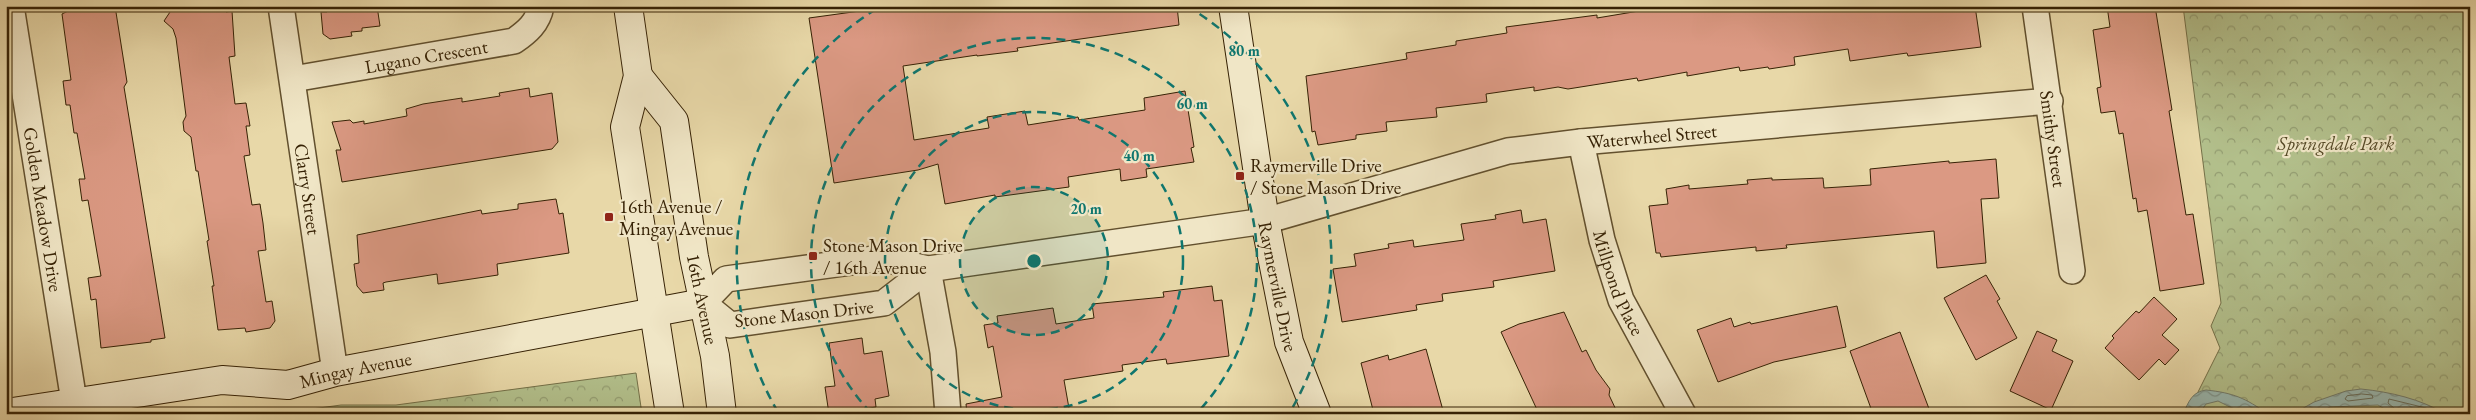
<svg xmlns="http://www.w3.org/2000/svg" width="2476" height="420" font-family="'EB Garamond',serif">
<defs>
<pattern id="forest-crowns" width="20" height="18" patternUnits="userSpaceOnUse" patternTransform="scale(1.25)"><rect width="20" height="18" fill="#b2bf8b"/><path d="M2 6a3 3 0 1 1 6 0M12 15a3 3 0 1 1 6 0" fill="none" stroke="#929b70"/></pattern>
<pattern id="water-waves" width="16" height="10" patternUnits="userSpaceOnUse" patternTransform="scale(1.25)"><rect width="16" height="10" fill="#99b8b0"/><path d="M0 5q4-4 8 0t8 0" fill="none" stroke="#7e958d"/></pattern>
</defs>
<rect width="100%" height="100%" fill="#e8d8a8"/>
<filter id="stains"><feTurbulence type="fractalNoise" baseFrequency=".004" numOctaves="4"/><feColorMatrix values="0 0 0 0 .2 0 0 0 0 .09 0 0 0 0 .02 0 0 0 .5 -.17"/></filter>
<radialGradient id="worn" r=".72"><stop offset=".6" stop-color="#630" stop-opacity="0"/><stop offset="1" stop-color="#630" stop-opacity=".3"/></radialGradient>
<!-- forest -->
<path fill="url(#forest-crowns)" stroke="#747048" d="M2183,6H2470V414H2187L2220,348L2211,326L2221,303Z
M636,373L642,414H275L341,405H396Z"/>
<!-- water -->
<path fill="url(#water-waves)" stroke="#717c6c" d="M2361,389C2391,392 2420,399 2446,414H2393L2378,405L2330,407L2317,414H2293L2314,402L2346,391Z
M2206,390C2234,393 2245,398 2268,414H2244L2218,401L2206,404L2199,414H2183C2189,401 2192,392 2206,390Z"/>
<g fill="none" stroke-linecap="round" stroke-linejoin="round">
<!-- shore -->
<path stroke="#686d5a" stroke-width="1" d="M2362,394L2372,395L2373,398L2348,401L2345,399L2347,396Z
M2396,414L2395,409L2388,403L2389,399L2426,408L2435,414"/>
</g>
<!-- building -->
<path fill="#db9983" stroke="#362205" d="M115,6L127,82L124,87L165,338L151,340V342L101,348L96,299L91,300L88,278L101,276L88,200L82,201L79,179H85L77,133H74L70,105H66L63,81L71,80L62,14L68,11Z
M174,6H225L226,12L232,11L235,56L229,57L235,104L246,103L250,126H246L250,155L244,156L252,205L260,204L263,223L266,250L258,251L266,302L272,301L275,321L270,328L246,332L245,328L218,330L212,286H214L207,241L209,240L198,171H196L191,137L184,131L183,122L186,116L176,38L173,29L164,21Z
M326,6H377L380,26L362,28V31L351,32L352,36L330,39L323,34L321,12H327Z
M859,6H1177L1179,25L1017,48L1018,51L977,56V55L903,66L914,140L989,128L987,117L1025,111L1028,125L1078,117L1079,120L1145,110L1144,98L1185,91L1194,147L1191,148L1194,162L1146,169L1147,177L1121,181L1120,169L1068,177L1069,187L995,197V195L945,204L938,164L918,170L834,183L809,18L860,11Z
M1669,6H1676V10L1699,6H1975L1981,47L1908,56L1907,53L1850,61L1848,49L1794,57L1795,65L1769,69L1768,67L1740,71L1739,67L1687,76V72L1638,81L1637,78L1568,89L1558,87L1534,91V87L1486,94L1487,102L1436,108L1437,117L1386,122L1387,131L1356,135V139L1318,145L1315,131L1312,132L1306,76L1407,59L1406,53L1456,45V41L1507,33L1506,27L1597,15V18Z
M2107,6H2155L2172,110L2169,111L2186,215L2193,214L2204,284L2160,291L2147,210L2138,212L2136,198L2133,199L2123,133L2119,134L2115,111L2101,113L2097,88L2101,87L2093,30L2110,27Z
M529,88L530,97L552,93L558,142L552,149L342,182L336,150H341L332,122L350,120L353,123L364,121V124L407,116L406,109L423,104L462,98V102L500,96L499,93Z
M1996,159L1999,198L1981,199L1986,263L1937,268L1934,231L1786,245L1787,248L1756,251V247L1661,257L1660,253H1656L1649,206L1668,204L1666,189L1689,185V189L1748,184L1747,180L1772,178V180L1823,178L1824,188L1871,185L1870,169L1949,161V163Z
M556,199L559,214L563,213L569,253L497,264L498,275L438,284L437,274L386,282L383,283L384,290L363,293L357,286L354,264L359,263L357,235L481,210L482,214L518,209V204Z
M1521,210L1523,223L1546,219L1555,271L1493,281L1494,287L1442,294L1443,301L1416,305L1417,310L1342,322L1333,269L1356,266L1354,254L1389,248L1388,244L1413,240L1414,247L1464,240L1461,224L1496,219L1495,215Z
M1986,275L2000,299L1997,301L2017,338L1976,360L1944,298Z
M1212,286L1214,301L1222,300L1229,356L1167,364L1166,359L1122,365L1123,371L1064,380L1070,414H967L966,404L1002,397L993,346L988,348L984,325L998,323L997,316L1053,308L1056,324L1094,318L1092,304L1164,297L1163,292Z
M2154,297L2177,319L2162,335L2179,350L2165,365L2159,359L2139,380L2105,348L2114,338L2112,336L2136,311L2139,313Z
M1837,306L1846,347L1774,362L1718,382L1697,330L1731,318L1734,327L1750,322L1751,324Z
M1564,312L1582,352L1586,350L1596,370L1610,389L1609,395L1618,414H1539L1501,332L1519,324Z
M2037,331L2057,340L2052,351L2073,361L2051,410L2010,391Z
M1900,332L1931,414H1873L1850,351Z
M862,338L864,354L882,351L889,396L875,399L876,407L829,414L825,387L835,386L829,343Z
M1426,349L1444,414H1374L1361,363L1388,355L1389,360Z"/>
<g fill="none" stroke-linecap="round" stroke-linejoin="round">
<!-- street casing -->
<g stroke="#62502e" stroke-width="28">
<g id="street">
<path id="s1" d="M11,6L76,414"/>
<path id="s2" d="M281,6L335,372"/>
<path id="s3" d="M2035,6L2072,271"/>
<path id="s4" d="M293,79L514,41C527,32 538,23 541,6"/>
<path id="s5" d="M1581,142L1602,240L1621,300L1683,414"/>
<path id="s6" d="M928,269L884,303L730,325L703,303L726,279L881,258L928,269L1265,221L1508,151L1581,142L2050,101"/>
<path d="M928,269L943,352L948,414"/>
</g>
</g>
<!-- secondary casing -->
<g stroke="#362205" stroke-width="30">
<g id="secondary">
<path d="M628,6L638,76L625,127L670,414"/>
<path id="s7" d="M1233,6L1265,221L1289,342L1317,414"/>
<path id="s8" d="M638,76L674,121L694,257L715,356L722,414"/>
<path id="s9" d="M6,413L222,380L288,385L335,372L703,303"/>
</g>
</g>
<!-- street -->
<use href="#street" stroke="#f0e6c6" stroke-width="25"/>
<!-- secondary -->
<use href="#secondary" stroke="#f0e6c6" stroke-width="28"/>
</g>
<!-- distance rings -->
<circle cx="1034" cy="261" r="74" fill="#0f766e" fill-opacity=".12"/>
<g fill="none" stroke="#0f766e" stroke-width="2.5" stroke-dasharray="9 6">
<circle cx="1034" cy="261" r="74"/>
<circle cx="1034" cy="261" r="149"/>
<path d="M871 413A223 223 0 1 1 1197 413"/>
<path d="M778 412A297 297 0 0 1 881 6M1187 6A297 297 0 0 1 1290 412"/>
</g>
<!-- markers -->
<g fill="#8f2418" stroke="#f0e6c6" stroke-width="2">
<rect x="1235" y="171" width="10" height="10" rx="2.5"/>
<rect x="604" y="212" width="10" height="10" rx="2.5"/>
<rect x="808" y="251" width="10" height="10" rx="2.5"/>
</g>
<g text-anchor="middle" stroke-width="4.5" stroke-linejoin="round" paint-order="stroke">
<!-- street labels -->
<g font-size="19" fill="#362205" stroke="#f0e6c6">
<text dy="7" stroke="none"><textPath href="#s4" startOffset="135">Lugano Crescent</textPath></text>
<text dy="7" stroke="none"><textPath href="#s6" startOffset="1222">Waterwheel Street</textPath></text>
<text dy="7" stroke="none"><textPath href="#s3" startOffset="134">Smithy Street</textPath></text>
<text dy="7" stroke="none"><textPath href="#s2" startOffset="185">Clarry Street</textPath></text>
<text dy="7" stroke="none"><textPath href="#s1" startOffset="206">Golden Meadow Drive</textPath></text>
<text dy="7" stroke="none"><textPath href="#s5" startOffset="146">Millpond Place</textPath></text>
<text dy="7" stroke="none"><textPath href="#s7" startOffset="284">Raymerville Drive</textPath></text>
<text dy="7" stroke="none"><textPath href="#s8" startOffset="238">16th Avenue</textPath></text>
<text transform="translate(804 313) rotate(-6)" y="7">Stone Mason Drive</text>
<text dy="7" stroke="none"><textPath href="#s9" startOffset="354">Mingay Avenue</textPath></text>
</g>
<!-- park labels -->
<g font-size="19" font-style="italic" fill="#554926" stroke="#f0e6c6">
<text x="2336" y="150">Springdale Park</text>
</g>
<!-- poi labels -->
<g font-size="19" fill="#362205" stroke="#f0e6c6" text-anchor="start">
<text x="1250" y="172">Raymerville Drive<tspan x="1250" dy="22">/ Stone Mason Drive</tspan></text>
<text x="619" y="213">16th Avenue /<tspan x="619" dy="22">Mingay Avenue</tspan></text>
<text x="823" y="252">Stone Mason Drive<tspan x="823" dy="22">/ 16th Avenue</tspan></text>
</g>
</g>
<circle cx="1034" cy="261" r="8" fill="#0f766e" stroke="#f0e6c6" stroke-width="2.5"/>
<g font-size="15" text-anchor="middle" font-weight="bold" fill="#0f766e" stroke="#f0e6c6" stroke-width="4.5" stroke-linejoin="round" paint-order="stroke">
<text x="1244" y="56">80 m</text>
<text x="1192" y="109">60 m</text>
<text x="1139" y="161">40 m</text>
<text x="1086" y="214">20 m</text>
</g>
<!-- margin -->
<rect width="2476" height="420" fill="none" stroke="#e8d8a8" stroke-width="25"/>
<rect x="8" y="8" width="2461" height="405" fill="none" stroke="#362205" stroke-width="2.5"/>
<rect x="12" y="12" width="2451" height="395" fill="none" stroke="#362205"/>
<rect width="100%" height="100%" filter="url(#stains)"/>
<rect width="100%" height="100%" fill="url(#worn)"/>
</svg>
